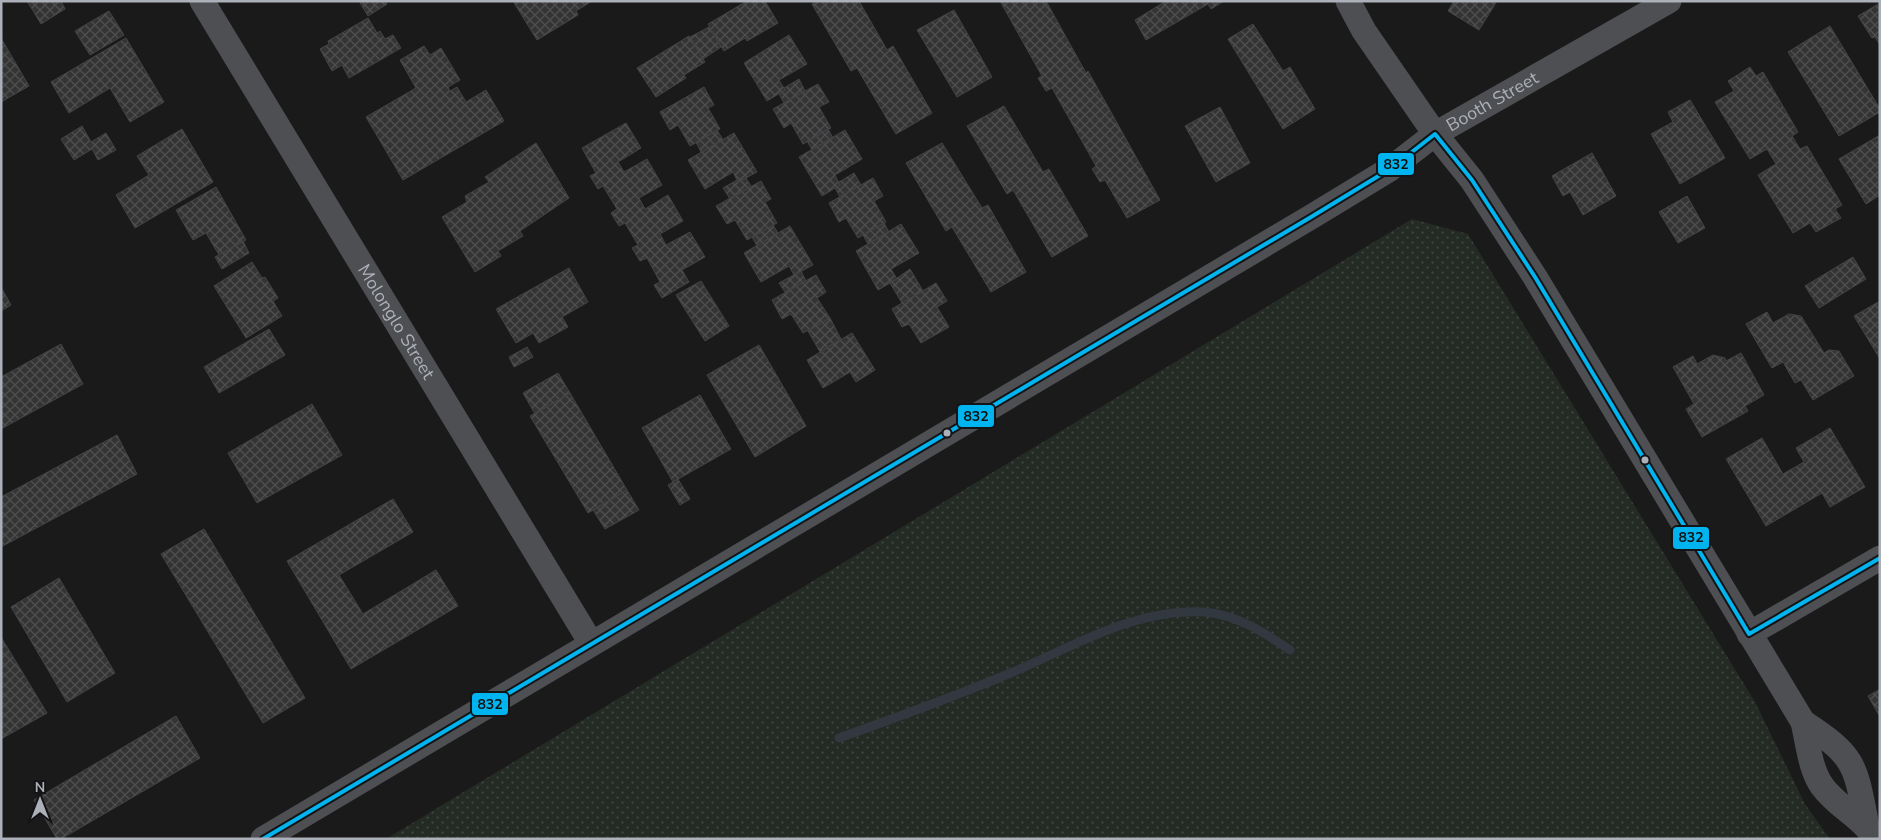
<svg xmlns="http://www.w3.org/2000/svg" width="1881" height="840" font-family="'Nunito Sans',sans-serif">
<defs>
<pattern id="grass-dots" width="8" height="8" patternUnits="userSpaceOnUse" patternTransform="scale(1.25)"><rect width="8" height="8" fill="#242a24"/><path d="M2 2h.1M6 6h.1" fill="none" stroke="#414642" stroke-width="1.8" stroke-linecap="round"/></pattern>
<pattern id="building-cross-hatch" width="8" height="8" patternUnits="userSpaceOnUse" patternTransform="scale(1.25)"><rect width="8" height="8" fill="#343435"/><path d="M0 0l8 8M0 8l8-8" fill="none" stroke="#4f4f50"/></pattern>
</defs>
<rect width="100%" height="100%" fill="#1a1a1a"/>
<!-- grass -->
<path fill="url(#grass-dots)" d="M1412,219L1468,234L1755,702L1805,804L1830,839H386Z"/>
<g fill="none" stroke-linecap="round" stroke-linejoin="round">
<!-- stream -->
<path stroke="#31383f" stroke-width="9" d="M839,738C898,717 956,696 1013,672C1074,646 1135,608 1204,612C1238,615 1263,632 1290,650"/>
</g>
<!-- building -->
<path fill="url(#building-cross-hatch)" stroke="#424346" d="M27,1H61L65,9L41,24Z
M359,1H385L387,4L368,16Z
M513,1H592L576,11L578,15L537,40Z
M747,1H765L778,23L747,41L745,38L724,51L708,24Z
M816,1H859L887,50L893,46L932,113L896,134L857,68L851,71L812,4Z
M1000,1H1046L1086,73L1088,71L1160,200L1127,218L1105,180L1100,182L1092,169L1096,166L1052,88L1046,91L1038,78L1042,76Z
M1166,1H1224L1211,9L1208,4L1146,40L1135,20Z
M1454,1H1497L1479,30L1448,11Z
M1880,3V45L1875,37L1872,38L1858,16Z
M954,10L992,77L957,97L917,30Z
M109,11L124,35L90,55L75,31Z
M368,18L377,33L380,31L385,39L393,35L401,48L349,78L342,65L332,71L320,49L329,44L328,41Z
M1253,24L1283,71L1290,67L1315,109L1283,129L1228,39Z
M1830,26L1880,109V112L1839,136L1788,52Z
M709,27L721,47L703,59L690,37Z
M789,35L807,64L779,80L785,90L767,101L744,63Z
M689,36L705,62L684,75L686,78L656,97L637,68Z
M1,38L29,86L1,102Z
M126,38L164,102L130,122L110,88L69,113L51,82Z
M424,46L430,55L441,48L460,80L448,87L450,91L457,87L466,102L486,90L504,121L403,180L366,117L416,88L400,60Z
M1750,67L1756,76L1763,72L1798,132L1792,136L1800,149L1807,146L1842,205L1835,209L1841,218L1816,232L1810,223L1793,233L1758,175L1776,164L1767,149L1750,159L1715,102L1734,91L1728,81Z
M799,79L805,91L784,103L779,94L785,90L784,88Z
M818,84L829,102L819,107L831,128L803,144L791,123L784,128L773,109Z
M704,87L714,105L708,108L720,129L690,146L678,125L670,130L660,112Z
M1690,100L1725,158L1680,184L1651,134L1673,122L1668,112Z
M1004,106L1043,172L1049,169L1088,236L1052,257L1013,190L1007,194L967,126Z
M1220,107L1250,163L1216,182L1185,126Z
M626,123L641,148L618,162L624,172L647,159L662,185L639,198L645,209L668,195L683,221L660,234L666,245L690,232L705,257L682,270L689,282L662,298L654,285L660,282L647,258L640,261L632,248L638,245L625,223L619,226L611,213L617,209L603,186L598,189L590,176L596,173L582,148Z
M82,126L91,142L106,133L116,150L98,160L92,149L74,160L61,139Z
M182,129L213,182L135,228L116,195L149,175L137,156Z
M828,129L833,138L812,150L807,141Z
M717,130L723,140L701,152L696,142Z
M845,130L862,159L835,175L840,185L822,196L799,157Z
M734,133L757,172L738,182L733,172L705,189L688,160Z
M1880,135V195L1866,204L1839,159Z
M536,143L569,198L520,231L523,236L498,251L501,256L475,272L442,217L467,202L465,196L489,182L485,177Z
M942,143L982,208L988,205L1026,272L991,292L952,227L946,231L906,163Z
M1592,153L1616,196L1583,215L1570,192L1563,196L1552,176Z
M854,173L861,185L840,197L835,188L840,185L839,182Z
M746,178L751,186L730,199L723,188L737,180L738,182Z
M873,178L883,196L874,201L886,222L858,238L846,218L839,222L829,203Z
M761,181L771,199L765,202L777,223L747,240L735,220L727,224L716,206Z
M216,187L246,240L219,255L206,233L193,240L176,210Z
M1687,196L1705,228L1678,243L1659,212Z
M884,223L889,232L868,244L863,235Z
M901,224L919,253L891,269L897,279L878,290L856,251Z
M773,225L778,233L757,246L752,237Z
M790,226L813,265L794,275L789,266L761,282L744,253Z
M243,241L249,253L222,269L215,257Z
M1853,257L1866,279L1819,308L1805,286Z
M252,262L262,278L265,277L278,298L273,301L282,316L246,338L214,286Z
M569,268L588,302L562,317L568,327L539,343L533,333L516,343L496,309Z
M910,269L923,291L902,303L890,283Z
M801,271L806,281L785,292L779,283Z
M816,275L826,292L817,298L830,318L803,333L791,314L782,319L772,300Z
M701,281L729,326L705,341L676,295Z
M936,283L947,301L937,307L949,327L921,343L909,324L902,327L892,309Z
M1,287L11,305L1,311Z
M1880,301V359L1854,316Z
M1767,312L1773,323L1789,314L1801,316L1824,353L1829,350L1839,351L1854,376L1813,400L1801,380L1795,383L1783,362L1772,368L1746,324Z
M830,318L841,339L820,352L808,331Z
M269,329L285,355L219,393L204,367Z
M852,333L875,370L856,382L850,372L823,388L807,360Z
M61,344L83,384L1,429V377Z
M759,345L806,426L755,457L707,375Z
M527,347L533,357L514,367L509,357Z
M1741,353L1764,395L1745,406L1748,411L1702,437L1686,409L1694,404L1673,367L1693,356L1697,364L1713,355L1725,358L1726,361Z
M558,373L570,393L535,414L523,393Z
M570,393L627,490L588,513L530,416Z
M700,395L731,449L673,482L642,428Z
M312,404L342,455L257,503L228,453Z
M1830,428L1865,487L1830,507L1822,493L1766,526L1726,459L1762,438L1783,474L1804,462L1796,448Z
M117,435L137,474L1,547V497Z
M678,479L690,499L680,505L668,485Z
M627,490L639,510L605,529L593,510Z
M393,499L413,532L339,575L363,614L436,570L458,606L351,669L287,561Z
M204,529L305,698L263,723L161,554Z
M59,578L115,673L67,702L11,607Z
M1,637L47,713L1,739Z
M1880,689V717L1868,696Z
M176,716L200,758L61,839H57L34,800Z"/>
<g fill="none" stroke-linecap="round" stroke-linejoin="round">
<!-- minor -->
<g stroke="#4e4f52" stroke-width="25">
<path id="s1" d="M202,1L591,643"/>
<path d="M1348,1L1364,31L1435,134L1472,180L1535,277L1803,722C1808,743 1810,769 1822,786C1837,807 1862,817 1875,839"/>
<path d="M1749,634L1880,558"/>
<path d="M1803,722C1857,757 1855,765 1867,826"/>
<path id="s2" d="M263,839L1311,217L1390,169L1435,134L1669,1"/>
</g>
<!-- bus-1 casing -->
<g stroke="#141416" stroke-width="8">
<path id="bus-1" d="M263,839L1311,217L1390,169L1435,134L1472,180L1535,277L1749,634L1880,558"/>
</g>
<!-- bus-1 -->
<use href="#bus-1" stroke="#00b5ef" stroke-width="4"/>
</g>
<!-- markers -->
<g fill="#acb0b9" stroke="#141416" stroke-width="2">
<circle cx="947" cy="433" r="4.5"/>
<circle cx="1645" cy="460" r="4.5"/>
</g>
<g text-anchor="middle" stroke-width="5" stroke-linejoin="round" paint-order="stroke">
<!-- street labels -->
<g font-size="18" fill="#acb0b9" stroke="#141416">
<text dy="6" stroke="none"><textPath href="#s2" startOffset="1434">Booth Street</textPath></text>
<text dy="6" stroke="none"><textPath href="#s1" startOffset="375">Molonglo Street</textPath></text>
</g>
</g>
<g stroke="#141416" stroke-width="2">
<rect x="1377" y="152" width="38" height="24" rx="5" fill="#00b5ef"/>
<rect x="957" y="404" width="38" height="24" rx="5" fill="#00b5ef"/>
<rect x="1672" y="526" width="38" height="24" rx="5" fill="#00b5ef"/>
<rect x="471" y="692" width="38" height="24" rx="5" fill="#00b5ef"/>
</g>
<g font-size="14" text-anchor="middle" font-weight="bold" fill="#111">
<text x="1396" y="169">832</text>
<text x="976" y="421">832</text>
<text x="1691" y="542">832</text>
<text x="490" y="709">832</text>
</g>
<!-- border -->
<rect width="1881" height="840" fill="none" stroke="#acb0b9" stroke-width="5"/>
<!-- north arrow -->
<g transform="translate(40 800)" stroke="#141416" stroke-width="4" paint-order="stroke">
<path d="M0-4L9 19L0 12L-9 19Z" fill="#acb0b9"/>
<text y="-8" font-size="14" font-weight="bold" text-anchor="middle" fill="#acb0b9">N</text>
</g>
</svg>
